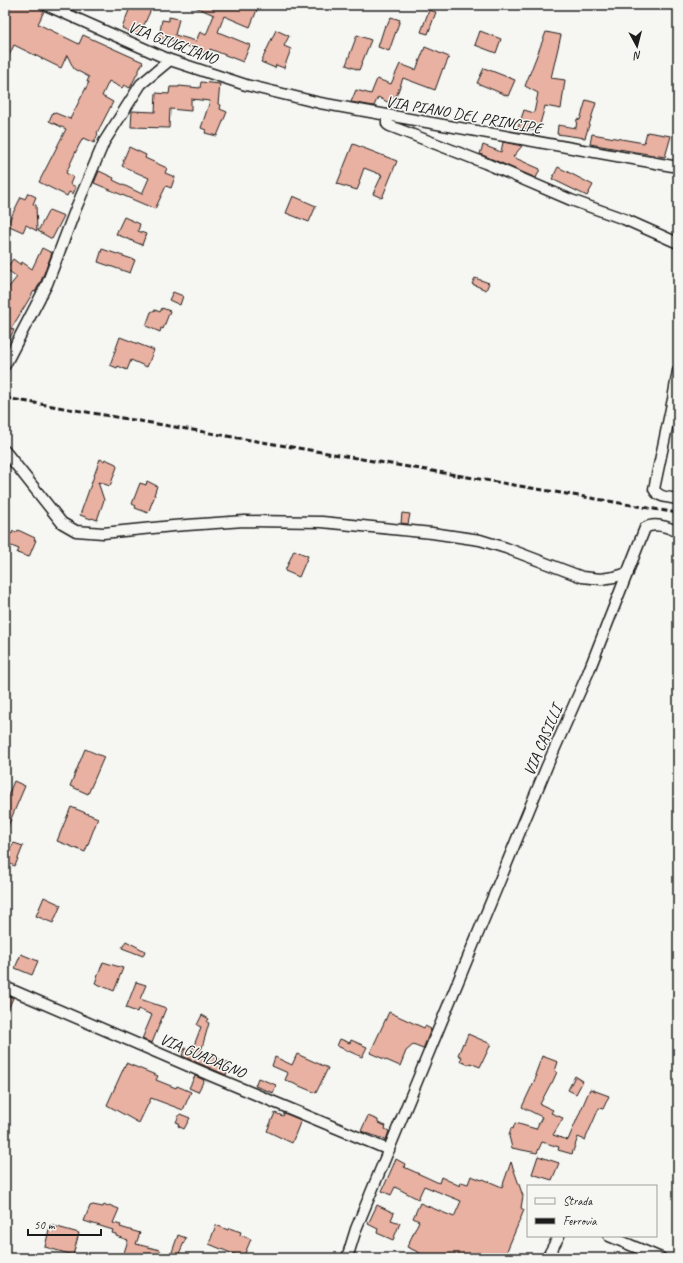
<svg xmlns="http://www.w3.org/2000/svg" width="683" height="1263" font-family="Caveat,sans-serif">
<rect width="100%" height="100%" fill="#f6f6f2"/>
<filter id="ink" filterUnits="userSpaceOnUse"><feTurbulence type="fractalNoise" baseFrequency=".025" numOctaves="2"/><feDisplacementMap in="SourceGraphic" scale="8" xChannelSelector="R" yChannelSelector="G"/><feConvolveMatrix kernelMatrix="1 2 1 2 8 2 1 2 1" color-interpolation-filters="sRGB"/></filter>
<g filter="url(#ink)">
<!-- building -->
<path fill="#e9b1a1" stroke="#1c1c1c" d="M5,5H36L44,11L38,24L79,44L83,35L143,62L130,88L124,85L122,88L109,81L102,96L113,102L97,133L98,134L94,143L83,138L78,147L66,173L73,177L70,184L76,187L73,194L69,192L67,196L39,182L66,129L49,121L53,112L70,119L89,82H87L89,77L74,69L67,55L61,68L14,45L5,64Z
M131,5H153L139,36L122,28Z
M191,5H259L250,27L224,16L218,32L250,45L243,62L210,49L208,54L173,41L159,38L162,20L169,21V17L179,19L175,35L196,41L200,32L206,35L214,15Z
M429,10L436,12L428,34L421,32Z
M391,17L400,20L389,51L378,47L385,25L387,26Z
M276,30L289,36L284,46L291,49L284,68L276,65L275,68L261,62Z
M480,31L501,39L496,53L475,45Z
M546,32L561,35L551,78L565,80L561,109L545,106L538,131L518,128L524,110L534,113L538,93L525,86Z
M357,35L371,40L359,70L346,65Z
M425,47L449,57L444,69L443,68L435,90L403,78L393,105L378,97L374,106L351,102L356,90L371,94L377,79L391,84L400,64L416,70Z
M484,68L515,80L508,96L477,83Z
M201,82L220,84L218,104L221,105L220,109L227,112L217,136L205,133L206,130L201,128L210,101L191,99V111L170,109L169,128L131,127L132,111L155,112L156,93L169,94L170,87H179V86L200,88Z
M586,100L596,103L585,138L557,134L558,125L576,128L577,119L580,120Z
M647,132L671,136L665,157L590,144L592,134L644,143Z
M503,142L522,146L513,157L540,169L536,178L480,154L483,145L501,152Z
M353,144L397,161L382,198L373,194L382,175L364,168L359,182L360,183L357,190L337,184Z
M129,147L146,155L145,158L167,168L165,173L175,177L171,188L166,186L155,209L94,183L99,171L114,178L113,180L142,194L149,178L122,166L124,162L123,161Z
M558,167L593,185L587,196L552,179Z
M28,193L36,197L33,204L36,205L37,231L26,225L23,232L7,225L21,197L25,199Z
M293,196L316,206L309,222L286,213Z
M49,210L64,216L52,239L38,231Z
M124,217L140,224L138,231L146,234L142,245L116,234Z
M42,248L52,253L41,281L35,292L34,291L11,329L14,330L5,347V292L17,277L6,269L13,259L21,265L22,262L32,269Z
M102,249L135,260L130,273L98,262Z
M475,278L489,283L486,290L472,284Z
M173,292L183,296L180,305L169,300Z
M162,308L170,311L163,329L161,328L160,332L146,326L151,312L155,310L160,312Z
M120,337L154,350L147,367L131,360L127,370L118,366L117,368L110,365Z
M100,459L104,461L105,459L116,464L117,467L110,486L98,482L104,500L97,520L92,518L91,519L80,515Z
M147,481L157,486L154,495H155L148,513L135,508L136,506L132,504L140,483L146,485Z
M402,513L410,514L408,524L401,523Z
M18,530L35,538L34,540H36L29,557L17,553L19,549L6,544L10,533L12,534L13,531L16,533Z
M294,550L308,556L299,577L285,571Z
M85,749L104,757L88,794L70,786Z
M14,781L25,786L5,833V803Z
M71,807L98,818L85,852L57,841Z
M14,843L23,846L15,866L5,862V845L11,848Z
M44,897L61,905L53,923L36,916Z
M126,941L145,951L143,956L122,948Z
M21,954L38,961L32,975L15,968Z
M103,962L123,968L114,991L95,983Z
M136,982L146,985L140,999L166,1008L152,1043L142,1039L152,1015L138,1009L137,1012L126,1008Z
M5,994L13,998L5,1016Z
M389,1012L424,1028L425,1026L431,1029L423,1049L413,1045L406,1051L400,1066L370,1053Z
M202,1015L209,1019L207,1022L209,1023L201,1051L230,1064L226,1075L182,1056L185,1048L189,1050L191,1047L193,1048L201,1027L197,1025Z
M468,1034L491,1044L480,1067L470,1063L469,1065L460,1061L462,1057L458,1055L463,1043L464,1044Z
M340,1039L350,1043L351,1040L367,1047L362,1057L337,1046Z
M297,1054L328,1068L316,1093L285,1080L288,1073L272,1066L275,1057L292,1065Z
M542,1056L558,1062L555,1071L557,1072L552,1083H551L540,1104L553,1110L551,1113L563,1118L553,1135L568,1140L590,1089L609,1096L603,1109L599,1108L585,1140L578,1137L572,1154L558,1150L559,1147L542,1142L537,1153L512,1148L509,1136L511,1128L513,1129L515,1123L536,1129L542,1117L522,1107L537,1075H535Z
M126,1063L158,1076L156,1080L176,1088L177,1086L191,1092L183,1110L151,1098L139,1123L107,1105Z
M195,1076L204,1080L198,1092L189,1088Z
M575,1076L583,1081L576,1094L568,1090Z
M258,1078L276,1085L273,1093L255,1086Z
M275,1113L283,1116L284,1113L301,1120L292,1143L267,1131Z
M180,1114L190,1118L184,1129L178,1126L179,1123L176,1122Z
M368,1116L378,1120V1123L386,1126L385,1129L389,1131L386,1140L361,1131Z
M538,1156L559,1163L552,1180L532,1174Z
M396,1159L405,1164L404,1167L439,1183L441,1177L460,1186L461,1182L468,1184L471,1176L482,1180L483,1179L502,1187L511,1162L523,1196L521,1208L524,1210L504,1258H417L420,1253L407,1247L419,1221L413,1218L420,1203L454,1217L461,1201L424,1186L418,1199L395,1187L391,1195L382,1191Z
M93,1205L103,1207L104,1205L108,1207L109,1205L119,1209L113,1223L121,1225L120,1227L140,1233L136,1244L160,1250L162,1253L160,1258H129L123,1256L128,1240L116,1236V1234L112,1233L113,1230L84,1221L90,1206Z
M377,1205L394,1213L391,1220L400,1223L393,1240L377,1233L378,1229L368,1224Z
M50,1225L79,1233L73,1255L45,1247Z
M216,1225L228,1230L229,1228L241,1232L240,1235L251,1239L243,1258L209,1244Z
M178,1235L186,1238L177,1258H170Z"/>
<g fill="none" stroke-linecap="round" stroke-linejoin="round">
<!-- minor casing -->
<g stroke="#1c1c1c" stroke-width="13">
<path id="minor" d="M46,5L170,60L246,85L320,103L678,167
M387,115V124L390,126L485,163L571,200L624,219L678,243
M5,365L47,284L76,208L104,142L141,84L170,60
M678,371L673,399L654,489C658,498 669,497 678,499
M5,451L62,523L76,531L103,533L173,526L244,521L322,522L432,533L480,540L506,548L582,577L601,579L614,577L628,573
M5,987L214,1077L389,1150
M609,1236L661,1258
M347,1258L356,1229L547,766L588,673L645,528C655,522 668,527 678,532
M547,1258L559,1236"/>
</g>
<!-- minor -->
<use href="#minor" stroke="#f6f6f2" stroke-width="10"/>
<!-- rail -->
<path stroke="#1c1c1c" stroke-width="3" stroke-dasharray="6 3" stroke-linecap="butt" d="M5,398L678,513"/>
</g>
</g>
<g text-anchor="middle" stroke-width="3" stroke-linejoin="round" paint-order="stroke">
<!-- street labels -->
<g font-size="16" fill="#1c1c1c" stroke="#f6f6f2">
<text transform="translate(173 42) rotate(21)" y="6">VIA GIUGLIANO</text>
<text transform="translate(464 114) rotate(10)" y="6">VIA PIANO DEL PRINCIPE</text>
<text transform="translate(542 740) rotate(-67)" y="6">VIA CASILLI</text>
<text transform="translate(203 1055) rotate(23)" y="6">VIA GUADAGNO</text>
</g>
</g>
<!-- margin -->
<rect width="683" height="1263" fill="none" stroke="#f6f6f2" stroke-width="20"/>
<rect x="10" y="10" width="663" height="1243" fill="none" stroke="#1c1c1c" stroke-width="1.5" filter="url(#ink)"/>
<!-- legend -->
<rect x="527" y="1185" width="130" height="52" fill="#f6f6f2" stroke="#9f9f9c"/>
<rect x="535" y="1198" width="20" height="6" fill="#f6f6f2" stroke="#9f9f9c"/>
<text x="563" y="1205" font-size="12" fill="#1c1c1c">Strada</text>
<rect x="535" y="1218" width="20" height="6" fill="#1c1c1c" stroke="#9f9f9c"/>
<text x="563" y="1225" font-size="12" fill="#1c1c1c">Ferrovia</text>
<!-- north arrow -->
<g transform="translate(637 46) rotate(173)" stroke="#f6f6f2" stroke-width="3" paint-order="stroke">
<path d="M0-3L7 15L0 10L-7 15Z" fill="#1c1c1c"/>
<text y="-6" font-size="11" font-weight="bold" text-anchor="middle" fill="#1c1c1c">N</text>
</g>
<!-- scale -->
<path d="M28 1229v6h73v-6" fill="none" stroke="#1c1c1c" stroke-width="2"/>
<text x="34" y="1229" font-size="12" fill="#1c1c1c" stroke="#f6f6f2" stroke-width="3" paint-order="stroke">50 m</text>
</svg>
